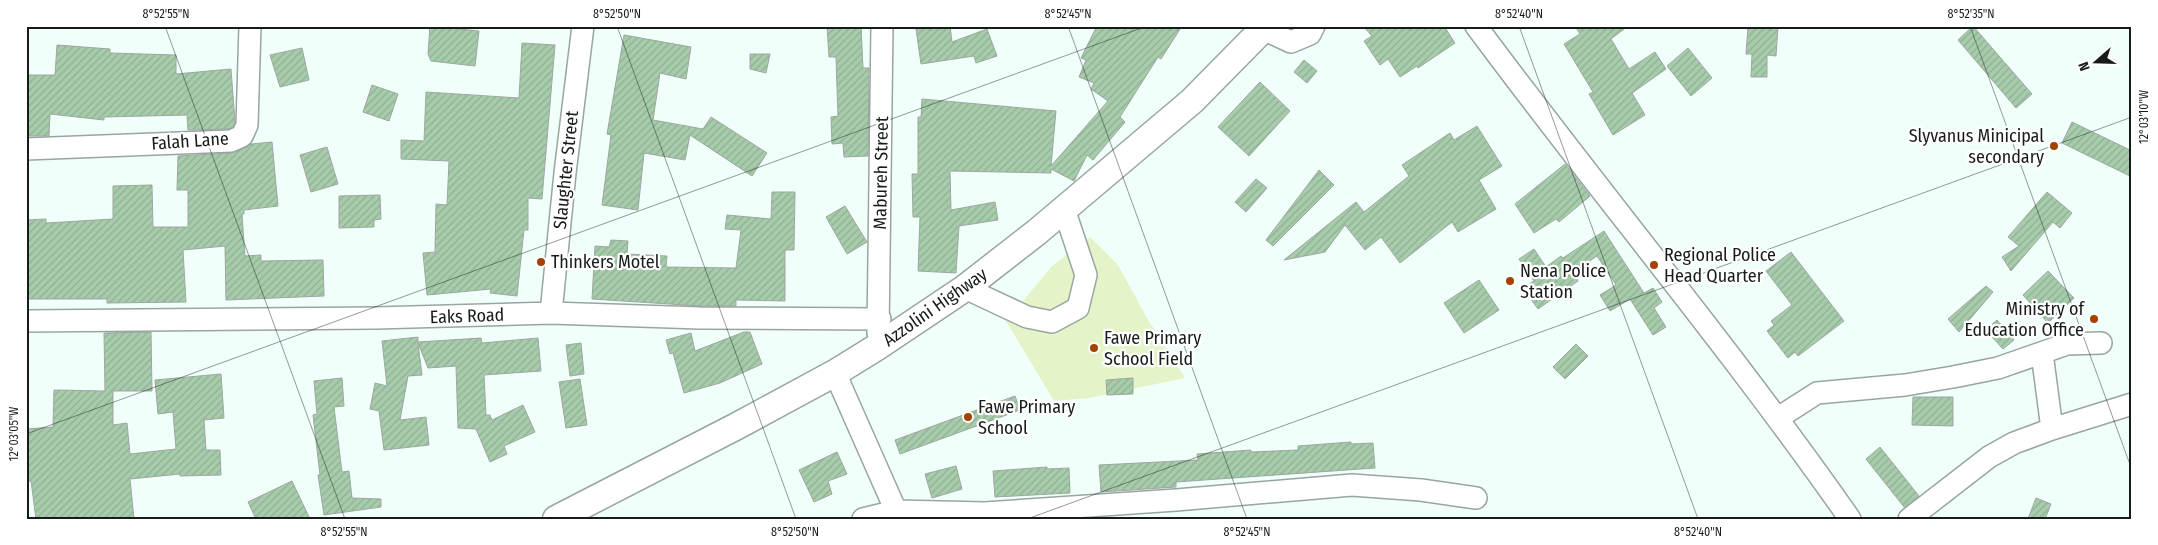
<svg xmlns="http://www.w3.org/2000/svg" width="2158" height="545" font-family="'Fira Sans Condensed',sans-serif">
<defs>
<pattern id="building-hatch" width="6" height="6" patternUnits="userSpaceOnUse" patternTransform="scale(1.25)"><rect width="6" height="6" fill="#a6ccab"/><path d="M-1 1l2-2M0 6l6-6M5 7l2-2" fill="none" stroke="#8eaf93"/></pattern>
</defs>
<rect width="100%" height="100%" fill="#f1fffa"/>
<!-- green -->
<path fill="#e5f4c8" d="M1090,237L1118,265L1147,318L1185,378L1089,398L1054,401L1000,311L1023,301L1051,267Z"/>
<!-- building -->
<path fill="url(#building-hatch)" stroke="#9ea79f" d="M430,26L479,31L475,66L431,61L428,54Z
M827,26H861L863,68H869L868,156L844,157L843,143L832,144L831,117L838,116L836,57H829Z
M935,26H950L952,42L987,29L997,56L976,63L974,56L921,64L916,29Z
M1097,26H1182L1161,59L1158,57L1120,117L1125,122L1093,160L1087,155L1074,181L1051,169V173L950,171L951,210L995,202L998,220L959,226L956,273L918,271L920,217H913L912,174H918V117H921L922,99L1056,111L1051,166L1108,101L1091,89L1094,83L1079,77L1086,60L1081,58Z
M1363,26H1444L1455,43L1418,68L1417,66L1400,77L1388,59L1380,65L1364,41L1372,36Z
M1575,26H1628L1611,39L1629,69L1655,52L1666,69L1632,93L1645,115L1613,135L1589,94L1593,92L1564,44L1580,34Z
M1748,26H1778L1776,56L1767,55V77H1751L1752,54H1746Z
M1973,26L2032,94L2016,108L1958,40Z
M624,35L691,47L686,79L660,73L653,120L703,129L711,117L767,153L752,176L690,135L685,160L644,153L638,210L602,205L611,135L607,134Z
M522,43L555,45L542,199L528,198V230H524L517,296L490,293L491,289L427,295L423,253L435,252L436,204L447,205L449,161L401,159V140L424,141L426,92L519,98Z
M57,45L110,49V53L176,55V74L231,69L235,122L233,127L228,129L188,130L187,115L104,117V120L50,114L49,136H26V75H55Z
M302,48L309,80L280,87L270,55Z
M1688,48L1712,78L1691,96L1667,66Z
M750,54H770L766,73L750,69Z
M1304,60L1317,71L1307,83L1294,72Z
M1260,82L1290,111L1249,156L1218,127Z
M372,85L398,94L389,121L363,112Z
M2072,122L2132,151V177L2062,143Z
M1477,126L1502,166L1479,180L1496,209L1458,232L1452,222L1400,263L1381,237L1365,250L1345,225L1325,252L1284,260L1356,202L1364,212L1409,176L1402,165L1450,133L1454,140Z
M272,142L278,206L244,210V214H242L245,256L261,255V261L323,260L324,296L226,300L225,246L183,250L186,302L107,303V299H26V220L46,219V223L113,219V186L152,185L153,227H188V190H177L178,156L232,153L247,147L251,144Z
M327,147L338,184L311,192L300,155Z
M1565,164L1590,196L1559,222L1556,219L1534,233L1515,204Z
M1319,170L1334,185L1273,246L1266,240Z
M1256,179L1267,188L1246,212L1235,202Z
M772,192H795L794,250H785V301L736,300V306H700L592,299L595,246L609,247L611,240L628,241L627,254L667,256L666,267L736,268L741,230L725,229L727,215L771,219Z
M2047,192L2072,213L2060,228L2053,222L2011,271L2002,257L2019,246L2008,237Z
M380,195L381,219L374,220V227L339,228V196Z
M845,206L867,242L847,254L826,217Z
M1604,231L1644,293L1653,288L1662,302L1654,308L1666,327L1653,335L1630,299L1610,311L1600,295L1616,285L1597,256L1573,272L1578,281L1538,309L1523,288L1534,281L1519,259L1534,249L1546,267L1561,256L1563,258Z
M1791,252L1844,321L1798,356L1795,352L1788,358L1767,331L1774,325L1771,321L1792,305L1766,271Z
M2048,271L2074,298L2048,323L2023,295Z
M1479,280L1499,310L1464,333L1444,303Z
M1986,286L1993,292L1959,332L1948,319Z
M1997,320L2014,340L2003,349L1986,330Z
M151,332L152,391H113V425L127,423L130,454L176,449L173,412L158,414L155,380L221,374L224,418L204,420L206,450H220L221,475L180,476V474L130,479L134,519H36L31,481H26V429L53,427L54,390L105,391L104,333Z
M744,332H750L762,364L720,383L684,393L673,353L670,354L666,340L691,333L695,351Z
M418,337V342L481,338L482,343L538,338L541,371L484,375L486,415H490L492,420L523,405L535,432L504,446L507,454L490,462L476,429L458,428L456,366L428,368L418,343L422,375L408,376L400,420L426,417L429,445L384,450L379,411L370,409L375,383L387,386L382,341Z
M581,343L584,374L570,376L566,345Z
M1576,344L1588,356L1565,379L1553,367Z
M342,378L344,406L334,407L342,472L349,471L352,498L381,499V507L324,515L318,475H320L313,415L317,414L314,381Z
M1133,378V394L1107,395L1106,380Z
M580,379L587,425L566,428L559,382Z
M1015,396L1020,410L900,454L895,440Z
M1913,397H1953V426L1912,425Z
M1351,442V444L1373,443L1375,468L1176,482V487L1101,492L1099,465L1198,460L1197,454L1251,450V452L1298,450V446Z
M1880,447L1919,496L1904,507L1866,459Z
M837,452L847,474L828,481L832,494L814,502L799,470Z
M956,466L962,489L932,498L925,474Z
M1047,467V469L1069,468L1070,493L995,497L993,471Z
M292,481L310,519H256L248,502Z
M2036,498L2051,504L2045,519H2028Z"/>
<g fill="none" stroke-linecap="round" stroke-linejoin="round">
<!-- minor casing -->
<g stroke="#98a5a1" stroke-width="24">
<path id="minor" d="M1476,26C1599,192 1732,350 1850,519
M1263,29L1291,42L1310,34L1314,26
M26,149L231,141L242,136L247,125L250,26
M965,288L1027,317L1052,322L1078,308L1086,275L1064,209
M551,313L565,173L583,26
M26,321L376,318L551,313L700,318L880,319
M878,333L882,26
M2042,353L2052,429
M835,373L896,511
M1778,418L1817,393L1905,385L1953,377L1998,368L2067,344L2101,343
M863,519L896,511L985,513L1176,500L1352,485L1421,490L1476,498
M1909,519L1989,457L2014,443L2052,429L2132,404"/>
</g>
<!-- major casing -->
<g stroke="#98a5a1" stroke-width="29">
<path id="major" d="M556,519L737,426L835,373L877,347L965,288L1037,232L1192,101L1266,26"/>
</g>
<!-- minor -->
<use href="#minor" stroke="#fff" stroke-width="21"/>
<!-- major -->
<use href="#major" stroke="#fff" stroke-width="26"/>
</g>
<!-- ticks -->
<path fill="none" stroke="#171c1a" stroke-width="1" stroke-opacity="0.45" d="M165,26L345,519M617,26L796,519M1068,26L1247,519M1519,26L1698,519M1970,26L2132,470M26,434L1147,26M1027,519L2132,117"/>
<!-- markers -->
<g fill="#a44200" stroke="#fff" stroke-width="2">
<circle cx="2054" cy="146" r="5"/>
<circle cx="541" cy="262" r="5"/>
<circle cx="1654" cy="265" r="5"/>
<circle cx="1510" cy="281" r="5"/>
<circle cx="2094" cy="319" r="5"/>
<circle cx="1094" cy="348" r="5"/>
<circle cx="968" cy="417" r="5"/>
</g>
<g text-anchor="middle" stroke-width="4.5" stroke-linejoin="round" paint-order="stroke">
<!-- poi labels -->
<g font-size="18" fill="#171c1a" stroke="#fff" text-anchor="start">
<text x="2044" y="142" text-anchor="end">Slyvanus Minicipal<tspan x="2044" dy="21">secondary</tspan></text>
<text x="1664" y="261">Regional Police<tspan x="1664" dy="21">Head Quarter</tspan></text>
<text x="551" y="268">Thinkers Motel</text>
<text x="1520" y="277">Nena Police<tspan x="1520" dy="21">Station</tspan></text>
<text x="2084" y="315" text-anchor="end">Ministry of<tspan x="2084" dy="21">Education Office</tspan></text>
<text x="1104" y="344">Fawe Primary<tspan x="1104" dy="21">School Field</tspan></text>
<text x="978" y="413">Fawe Primary<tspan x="978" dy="21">School</tspan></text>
</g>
<!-- street labels -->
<g font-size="18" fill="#171c1a" stroke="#fff">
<text transform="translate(190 141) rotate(-4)" y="6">Falah Lane</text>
<text transform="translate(566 170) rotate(-84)" y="6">Slaughter Street</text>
<text transform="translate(881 173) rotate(-89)" y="6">Mabureh Street</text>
<text transform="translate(935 307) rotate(-35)" y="6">Azzolini Highway</text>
<text transform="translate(467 316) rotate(-2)" y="6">Eaks Road</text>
</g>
</g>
<!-- border -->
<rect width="2158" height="545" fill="none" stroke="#ffffff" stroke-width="55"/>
<!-- north arrow -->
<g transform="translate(2096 62) rotate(250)" stroke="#ffffff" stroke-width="4" paint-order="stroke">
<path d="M0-4L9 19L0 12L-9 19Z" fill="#171c1a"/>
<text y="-8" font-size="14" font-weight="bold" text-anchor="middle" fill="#171c1a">N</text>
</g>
<rect x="28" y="28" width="2102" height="490" fill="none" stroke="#171c1a" stroke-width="2"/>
<g font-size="12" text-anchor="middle" fill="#171c1a">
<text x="166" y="18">8°52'55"N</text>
<text x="617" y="18">8°52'50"N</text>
<text x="1068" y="18">8°52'45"N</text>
<text x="1519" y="18">8°52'40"N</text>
<text x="1971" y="18">8°52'35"N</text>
<text transform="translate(2144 117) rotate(-90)" y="4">12°03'10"W</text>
<text transform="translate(14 434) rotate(-90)" y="4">12°03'05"W</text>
<text x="344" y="536">8°52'55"N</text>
<text x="795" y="536">8°52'50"N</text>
<text x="1247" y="536">8°52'45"N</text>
<text x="1698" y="536">8°52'40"N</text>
</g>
</svg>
